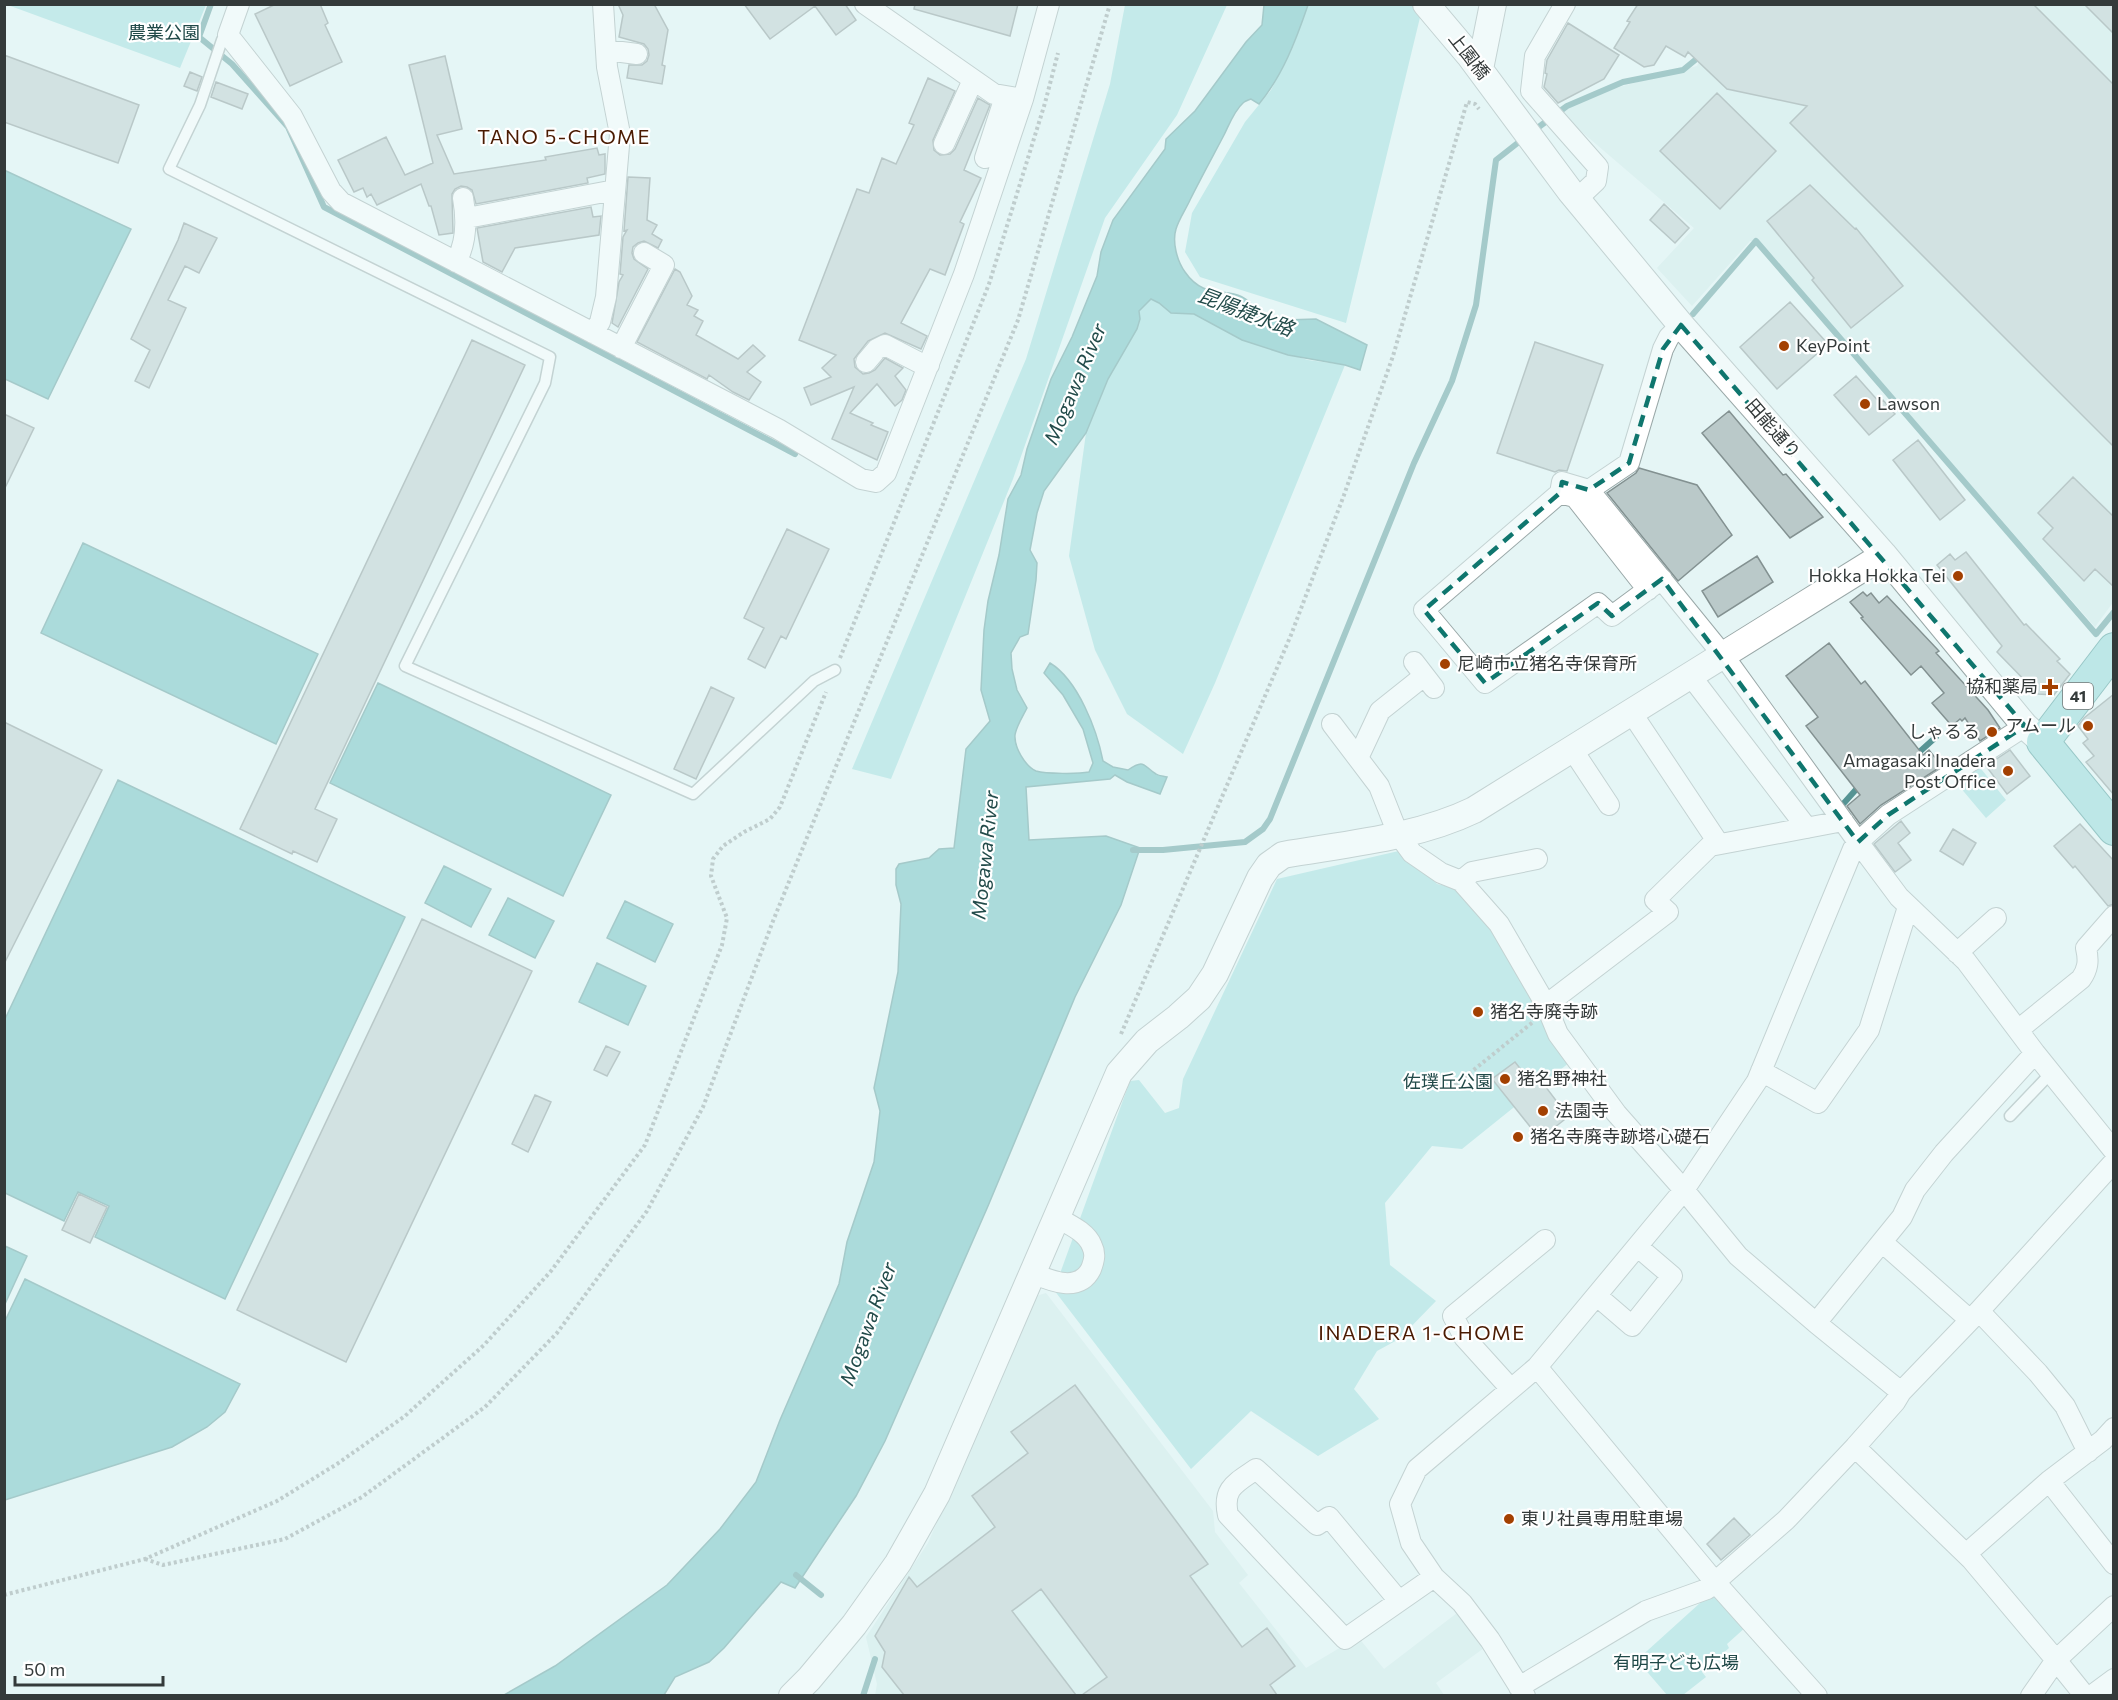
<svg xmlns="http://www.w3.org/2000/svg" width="2118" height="1700" font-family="Commissioner,'Noto Sans JP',sans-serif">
<rect width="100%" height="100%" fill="#e5f5f5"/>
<!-- built -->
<path fill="#d0eae9" d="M1717,5H2113L2114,601L2095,627L1758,241H1750L1692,306L1657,268L1694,228L1561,114L1586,96L1697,66L1707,46Z
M1046,1293L1213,1511L1215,1532L1248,1575L1239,1583L1306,1668L1358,1637L1384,1669L1457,1613L1484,1648L1436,1683L1444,1695L875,1696L877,1684L866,1637L928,1543L1036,1296Z"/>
<!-- green -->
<path fill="#9bdcdb" d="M5,4H206V5L180,68Z
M1125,5H1227L1177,115L1105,218L1013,479L891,779L852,769L1026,359L1110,84Z
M1308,5H1423L1346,323L1200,277L1185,252L1192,213L1245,122L1271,90L1293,47Z
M1151,299L1159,303L1171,313L1194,314L1242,340L1308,360L1345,365L1215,683L1183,754L1127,714L1095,650L1069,556L1086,433L1108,379L1137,329L1140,319L1139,311Z
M1978,765L2006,800L1986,818L1954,780Z
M1403,850L1437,884L1466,890L1534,996L1570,1062L1462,1149L1432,1146L1385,1203L1390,1265L1436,1301L1399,1339L1377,1351L1354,1389L1379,1419L1318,1456L1251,1411L1191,1469L1054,1290L1130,1081L1139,1080L1165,1113L1179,1108L1183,1079L1277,879Z
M1710,1594H1718L1747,1626L1727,1644L1729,1648L1702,1672L1706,1677L1683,1695H1667L1637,1660Z"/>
<!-- water -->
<path fill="#65bbba" stroke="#569494" stroke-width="1.5" d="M1264,5H1308C1296,40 1283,75 1259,104L1251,99C1248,100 1245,101 1243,103C1234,111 1229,125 1224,135C1213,156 1201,178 1190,200C1186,209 1179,219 1176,229C1172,242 1177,261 1185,272C1210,308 1238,276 1259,315L1285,320L1316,319L1367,345L1360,370L1345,365L1288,355L1242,340L1194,314L1171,313L1159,303L1151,299L1139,311L1140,319L1137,329L1108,379L1086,433L1044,491L1037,513L1030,550L1037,563L1036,580L1028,634L1020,637L1011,653L1012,669L1017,690L1027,708C1023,716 1016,727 1015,735C1014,747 1025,766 1036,771C1046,774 1079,774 1089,772L1093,763L1083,729L1063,695L1044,673L1050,663C1078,680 1097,730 1103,761L1113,767L1128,770C1145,758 1143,766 1156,774C1159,776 1163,776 1167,777L1160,794L1127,782L1115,775L1110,779L1026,787L1029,840L1106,836L1140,848L1121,905L1075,997L988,1206L885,1441L856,1496L795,1588L781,1582L724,1648L709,1662L675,1677L664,1695H504L555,1666L667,1585L720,1529L756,1482L780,1420L839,1284L847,1242L874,1162L880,1111L874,1088L898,972L901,904L896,885V869L899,864L929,858L939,849L954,848L966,749L990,721L981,690L984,630L988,601L999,555L1008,499L1021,475L1027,449L1051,379L1072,337L1097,276L1101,252L1113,220L1165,149L1166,139L1195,111L1246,42L1262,25Z
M4,170L131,229L48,399L5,379Z
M83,543L318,654L276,744L41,633Z
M378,683L611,795L563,896L330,783Z
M118,780L405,917L225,1299L95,1237L109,1206L78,1192L64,1221L5,1193V1019Z
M444,866L491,889L471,927L425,903Z
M508,898L554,921L535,958L489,935Z
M625,901L673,924L655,962L607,938Z
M597,963L646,986L628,1025L579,1002Z
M5,1246L27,1256L5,1304Z
M25,1279L240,1384L225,1412L207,1427L172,1447L5,1500V1321Z"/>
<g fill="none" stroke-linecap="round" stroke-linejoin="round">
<!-- stream -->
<path stroke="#569494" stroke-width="6" d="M211,4L199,37L232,64L288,127L324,207L795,454
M1532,132L1567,106L1623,82L1683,70L1700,56
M1693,314L1756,241L2096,634L2114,612
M1916,755L1936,737
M1844,803L1860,785
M1133,850H1163L1245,842L1263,829L1270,819L1414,463L1452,381L1476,305L1496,160L1524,138
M796,1575L821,1595
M863,1696L875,1659"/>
</g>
<!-- building -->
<path fill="#bac9c9" stroke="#839191" stroke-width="1.5" d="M276,4H320L328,23L325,25L342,62L290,86L255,14Z
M618,4H654L668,30L662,65L665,66L662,84L627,78L629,65H642L647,61L649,55L648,49L644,44L619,37L623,15Z
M744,4H845L856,20L836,35L815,6L770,39Z
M915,4H1018L1010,36L914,9Z
M1638,4H2033L2114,85V447L1790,123L1807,106L1727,89L1688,52L1685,57L1666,46L1654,65L1644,67L1614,48L1630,22L1627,21Z
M2084,4H2114V34Z
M1568,23L1619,55L1604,79L1558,103L1544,87L1547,74L1545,73L1547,60Z
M4,55L139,105L118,163L4,122Z
M445,56L462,129L437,135L454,174L546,160L545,157L597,148L599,155L605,154V174L587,178L588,183L476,204L472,190L467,187L461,186L455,189L452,194L453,233L439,235L431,206H429L421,184L377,205L371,194L367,197L363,188L354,192L338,160L386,137L405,175L433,163L409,65Z
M190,72L202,77L197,91L184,86Z
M928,78L955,91L933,140L934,150L940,155L950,154L955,149L978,98L990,105L964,170L981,178L960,222L964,224L945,275L930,269L901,323L927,336L921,349L885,333L868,341L854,359L855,367L863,374L869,373L875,370L885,358L903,368L895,376L906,390L902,400L895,406L877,384L850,413L873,423L871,425L888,432L877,460L832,439L854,387L811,405L804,388L831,377L822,368L836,355L799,340L857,189L869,193L882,158L896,164L914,125L909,123Z
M216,82L248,94L242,109L211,97Z
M1717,93L1776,151L1720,209L1660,151Z
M628,177L650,178L647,220L657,225L652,234L662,240L658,248L644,241L638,243L633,247L632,253L634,259L648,269L618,327L612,323L619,282L623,275L620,274L623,237L627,230L624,231Z
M1810,185L1855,229L1856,228L1903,286L1851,328L1812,280L1814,278L1767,221Z
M1664,204L1689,228L1675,243L1650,220Z
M591,207L593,217L601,216L599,235L515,248L502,272L483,262L477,228Z
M184,223L217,238L199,273L185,266L168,300L186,308L149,388L135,381L150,350L131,339L178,240Z
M675,269L680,272L692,296L687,305L698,310L694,316L703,321L696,335L738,359L753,345L765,356L747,372L761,382L749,400L733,392L709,375L707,379L637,342Z
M1790,302L1828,344L1777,389L1740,347Z
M472,340L525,365L315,809L337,819L317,862L293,851L292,854L240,829Z
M1535,342L1603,365L1567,471L1559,470L1555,472L1497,453Z
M1856,376L1880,403L1883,400L1895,414L1869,435L1834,395Z
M1729,411L1783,475L1786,474L1823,517L1790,538L1702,433Z
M4,414L34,428L4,490Z
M1918,440L1965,500L1940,520L1893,460Z
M1639,468L1697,485L1732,535L1678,581L1607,493L1636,473Z
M2073,477L2114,517V587L2095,569L2084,581L2043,539L2053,528L2038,513Z
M787,529L829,549L786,639L781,636L765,668L748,659L764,628L744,618Z
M1966,552L2024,625L2026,624L2060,659L2057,661L2070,674L2054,695L2038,694L1997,652L2002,646L1937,565L1950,554L1955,560Z
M1757,556L1773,582L1718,617L1702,591Z
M1863,592L1867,596L1871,593L1879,603L1887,596L1939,651L1936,653L1988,710L2000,728L1980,741L1965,718L1962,721L1960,719L1952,726L1932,703L1944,693L1921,666L1911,675L1861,618L1863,617L1850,602Z
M1829,643L1861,684L1865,681L1923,755L1929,750L1942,766L1881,805L1860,824L1847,806L1860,795L1806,726L1818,717L1786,676Z
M711,687L734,698L696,779L674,769Z
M2114,694V795L2086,762L2094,756L2083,743L2088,739L2078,726L2084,718Z
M4,722L102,770L4,964Z
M2010,750L2030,776L2007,794L1986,766Z
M1901,821L1910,833L1898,843L1911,860L1895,872L1874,844Z
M2080,824L2114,861V904L2108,906L2075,866L2073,868L2054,846Z
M1953,829L1976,843L1963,865L1940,851Z
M422,919L532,971L346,1362L237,1310Z
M606,1046L620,1052L607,1076L594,1070Z
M1515,1062L1526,1076L1533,1070L1561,1107L1556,1111L1564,1120L1540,1139L1492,1079Z
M535,1095L551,1102L528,1152L512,1144Z
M79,1194L107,1207L90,1243L62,1230Z
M1075,1385L1208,1564L1190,1576L1242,1647L1267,1628L1295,1666L1270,1685L1277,1695H1082L1107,1677L1041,1589L1012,1611L1076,1695H904L882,1667L885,1652L875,1636L909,1577L917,1587L995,1527L972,1496L1028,1453L1011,1432Z
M1734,1518L1750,1535L1721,1560L1707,1544Z"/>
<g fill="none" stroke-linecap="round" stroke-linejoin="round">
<!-- service casing -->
<g stroke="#9aa8a8" stroke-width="13">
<path id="service" d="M229,32L222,40L200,105L169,169L550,357L545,383L405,666L693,794L814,681L835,670
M2010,1116L2051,1073"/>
</g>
<!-- minor casing -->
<g stroke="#9aa8a8" stroke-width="22">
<path id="minor" d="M239,4L228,35L292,116L331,191L341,202L778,429L861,479L876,482L886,473L964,274L1023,99L1049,4
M865,4L994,94L1023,99
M1565,4L1535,56L1531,91L1598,167L1596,181L1577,199
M606,50L637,54
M944,144L973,80
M985,158L1005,97
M467,218L615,190
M456,262C467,242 467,220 463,198
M593,333L600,322L606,297L620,134L607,67L603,4
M621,348L664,265L644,253
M866,362L877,349L885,345L918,362L929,365
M1589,490L1629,463L1663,349L1669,337L1681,325
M1648,590L1575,497L1560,493L1424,610L1485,683L1598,603L1612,616L1662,579
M1414,662L1434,688
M1690,675L1807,828
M1631,712L1719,844
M1332,724L1379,786L1398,834L1412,853L1441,873L1461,881L1499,924L1546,1005L1558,1034L1616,1113L1684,1190L1738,1256L1816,1323L1901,1392
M2025,726L1888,815L1858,842L1899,897L1966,961L2035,1053L2114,1151
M1572,749L1609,805
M1358,758L1380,711L1424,676
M1461,881L1472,872L1537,859
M1957,953L1996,918
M1546,1005L1668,912L1655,900L1710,846L1843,821
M2018,1030L2081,979C2088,969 2089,961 2086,948L2114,916
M1761,1071L1818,1103L1869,1030L1908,907
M1882,1242L1970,1320
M1032,1273C1051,1281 1079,1293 1091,1269C1094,1261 1096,1254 1092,1246C1087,1232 1068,1224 1056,1217
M1597,1296L1632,1326L1672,1276L1638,1247
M1979,1311L2038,1373L2065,1406L2088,1452
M1816,1323L1902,1217L1915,1190L1944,1153L2035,1053
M1537,1367L1715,1582L1786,1520L1855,1447L1895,1402L1901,1392L1979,1311L2114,1162
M1511,1389L1464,1337L1453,1316L1545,1240
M1855,1447L1971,1559L2056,1660L2031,1696
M2049,1481L2114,1564
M1966,1554L2049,1481L2103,1440L2114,1428
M1399,1601L1329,1517L1317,1525L1256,1469C1236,1483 1222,1488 1228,1515L1345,1639L1434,1577
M1519,1687L1646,1611L1707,1589L1715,1582L1817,1696
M1525,1696L1490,1640L1462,1603L1434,1577L1411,1543L1400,1504L1417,1469L1537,1367L1684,1190L1757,1081L1853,849L1858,842L1723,655L1589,490L1562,482L1560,493
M2085,1696L2056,1660L2114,1606
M2091,1696L2114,1679"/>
</g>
<!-- tertiary casing -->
<g stroke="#9aa8a8" stroke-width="28">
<path id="tertiary" d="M1426,4L1469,55L1570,191L1681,325L1884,555L2025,726L2043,742
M1480,69L1493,4
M792,1696L809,1679L854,1625L898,1563L937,1494L1119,1073L1147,1041L1178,1017L1199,998L1215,974L1260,878L1269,865L1283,855C1346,844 1416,838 1474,810L1884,555"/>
</g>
<!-- primary casing -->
<g stroke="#3b8e8d" stroke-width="34">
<path id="primary" d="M2114,649L2043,742L2114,829"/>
</g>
<!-- path -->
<path stroke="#909c9c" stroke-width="4" stroke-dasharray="3 3" stroke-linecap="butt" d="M840,658L989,284L1045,103L1058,53
M1121,1034L1291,635L1344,495L1393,356L1467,102L1475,104L1479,109
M1455,1085L1533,1022
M145,1559L163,1565L285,1539L362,1497L485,1407L557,1333L647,1211L703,1107L773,921L1018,320L1110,4
M4,1595L145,1559L277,1501L337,1464L405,1416L484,1345L551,1271L645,1145L722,945L727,918L711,876L713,859L723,846L744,832L770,819L780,807L826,692"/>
<!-- service -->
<use href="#service" stroke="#fff" stroke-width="10"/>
<!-- minor -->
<use href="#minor" stroke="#fff" stroke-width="20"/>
<!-- tertiary -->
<use href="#tertiary" stroke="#fff" stroke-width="26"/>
<!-- primary -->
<use href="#primary" stroke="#8cd6d6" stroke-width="32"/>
</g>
<!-- marked area -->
<path d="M0 0H2118V1700H0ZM1681,325L2025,726L1888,815L1858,842L1662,579L1612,616L1598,603L1485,683L1424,610L1560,493L1562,482L1589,490L1629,463L1663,349Z" fill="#e5f5f5" fill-opacity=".55" fill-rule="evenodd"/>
<path fill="none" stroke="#0f766e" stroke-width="4.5" stroke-dasharray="12 8" stroke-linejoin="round" d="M1681,325L2025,726L1888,815L1858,842L1662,579L1612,616L1598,603L1485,683L1424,610L1560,493L1562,482L1589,490L1629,463L1663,349Z"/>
<!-- markers -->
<g fill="#a34001" stroke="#fff" stroke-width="2">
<circle cx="1784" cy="346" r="6"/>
<circle cx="1865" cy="404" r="6"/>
<circle cx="1958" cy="576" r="6"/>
<circle cx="1445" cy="664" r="6"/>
<path d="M2047 678h6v6h6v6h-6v6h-6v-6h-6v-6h6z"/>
<circle cx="2088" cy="726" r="6"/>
<circle cx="1992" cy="732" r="6"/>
<circle cx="2008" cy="771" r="6"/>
<circle cx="1478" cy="1012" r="6"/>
<circle cx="1505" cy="1079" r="6"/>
<circle cx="1543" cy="1111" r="6"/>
<circle cx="1518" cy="1137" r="6"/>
<circle cx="1509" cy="1519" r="6"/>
</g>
<g text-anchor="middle" stroke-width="4.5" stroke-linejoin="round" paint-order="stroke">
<!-- shield labels -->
<rect fill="#fff" stroke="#717575" stroke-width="1.5" x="2063" y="683" width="30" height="26" rx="4.5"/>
<g font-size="16" font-weight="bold" fill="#343a3a">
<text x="2078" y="702">41</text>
</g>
<!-- park labels -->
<g font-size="18" fill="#204948" stroke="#fff">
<text x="164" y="39">農業公園</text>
<text x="1448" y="1088">佐璞丘公園</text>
<text x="1676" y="1669">有明子ども広場</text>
</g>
<!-- street labels -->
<g font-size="18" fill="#343a3a" stroke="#fff">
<text transform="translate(1469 56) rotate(52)" y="6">上園橋</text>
<text transform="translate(1773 429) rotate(49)" y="6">田能通り</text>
</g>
<!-- poi labels -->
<g font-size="18" fill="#343a3a" stroke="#fff" text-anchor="start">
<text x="1796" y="352">KeyPoint</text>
<text x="1877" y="410">Lawson</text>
<text x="1946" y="582" text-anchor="end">Hokka Hokka Tei</text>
<text x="1457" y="670">尼崎市立猪名寺保育所</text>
<text x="2038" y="693" text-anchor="end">協和薬局</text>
<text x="2076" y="732" text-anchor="end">アムール</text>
<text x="1980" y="738" text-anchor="end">しゃるる</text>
<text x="1996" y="767" text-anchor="end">Amagasaki Inadera<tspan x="1996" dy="21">Post Office</tspan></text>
<text x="1490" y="1018">猪名寺廃寺跡</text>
<text x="1517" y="1085">猪名野神社</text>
<text x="1555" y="1117">法園寺</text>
<text x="1530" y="1143">猪名寺廃寺跡塔心礎石</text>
<text x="1521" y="1525">東リ社員専用駐車場</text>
</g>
<!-- neighbourhood labels -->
<g font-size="20" letter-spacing="1.5" fill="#4a1b02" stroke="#fff">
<text x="564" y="144">TANO 5-CHOME</text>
<text x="1422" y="1340">INADERA 1-CHOME</text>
</g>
<!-- water labels -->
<g font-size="20" font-style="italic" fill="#224b4a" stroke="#fff">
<text transform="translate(1246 312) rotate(21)" y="7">昆陽捷水路</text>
<text transform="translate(1075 384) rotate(-67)" y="7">Mogawa River</text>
<text transform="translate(985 855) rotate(-84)" y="7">Mogawa River</text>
<text transform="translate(868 1324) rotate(-70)" y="7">Mogawa River</text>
</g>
</g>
<!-- border -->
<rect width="2118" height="1700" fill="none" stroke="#343a3a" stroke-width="12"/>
<!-- scale -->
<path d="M15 1676v9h148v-9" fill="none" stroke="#343a3a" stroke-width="3"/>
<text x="24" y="1676" font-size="18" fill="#343a3a" stroke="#ffffff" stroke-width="4.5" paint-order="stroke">50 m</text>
</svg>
